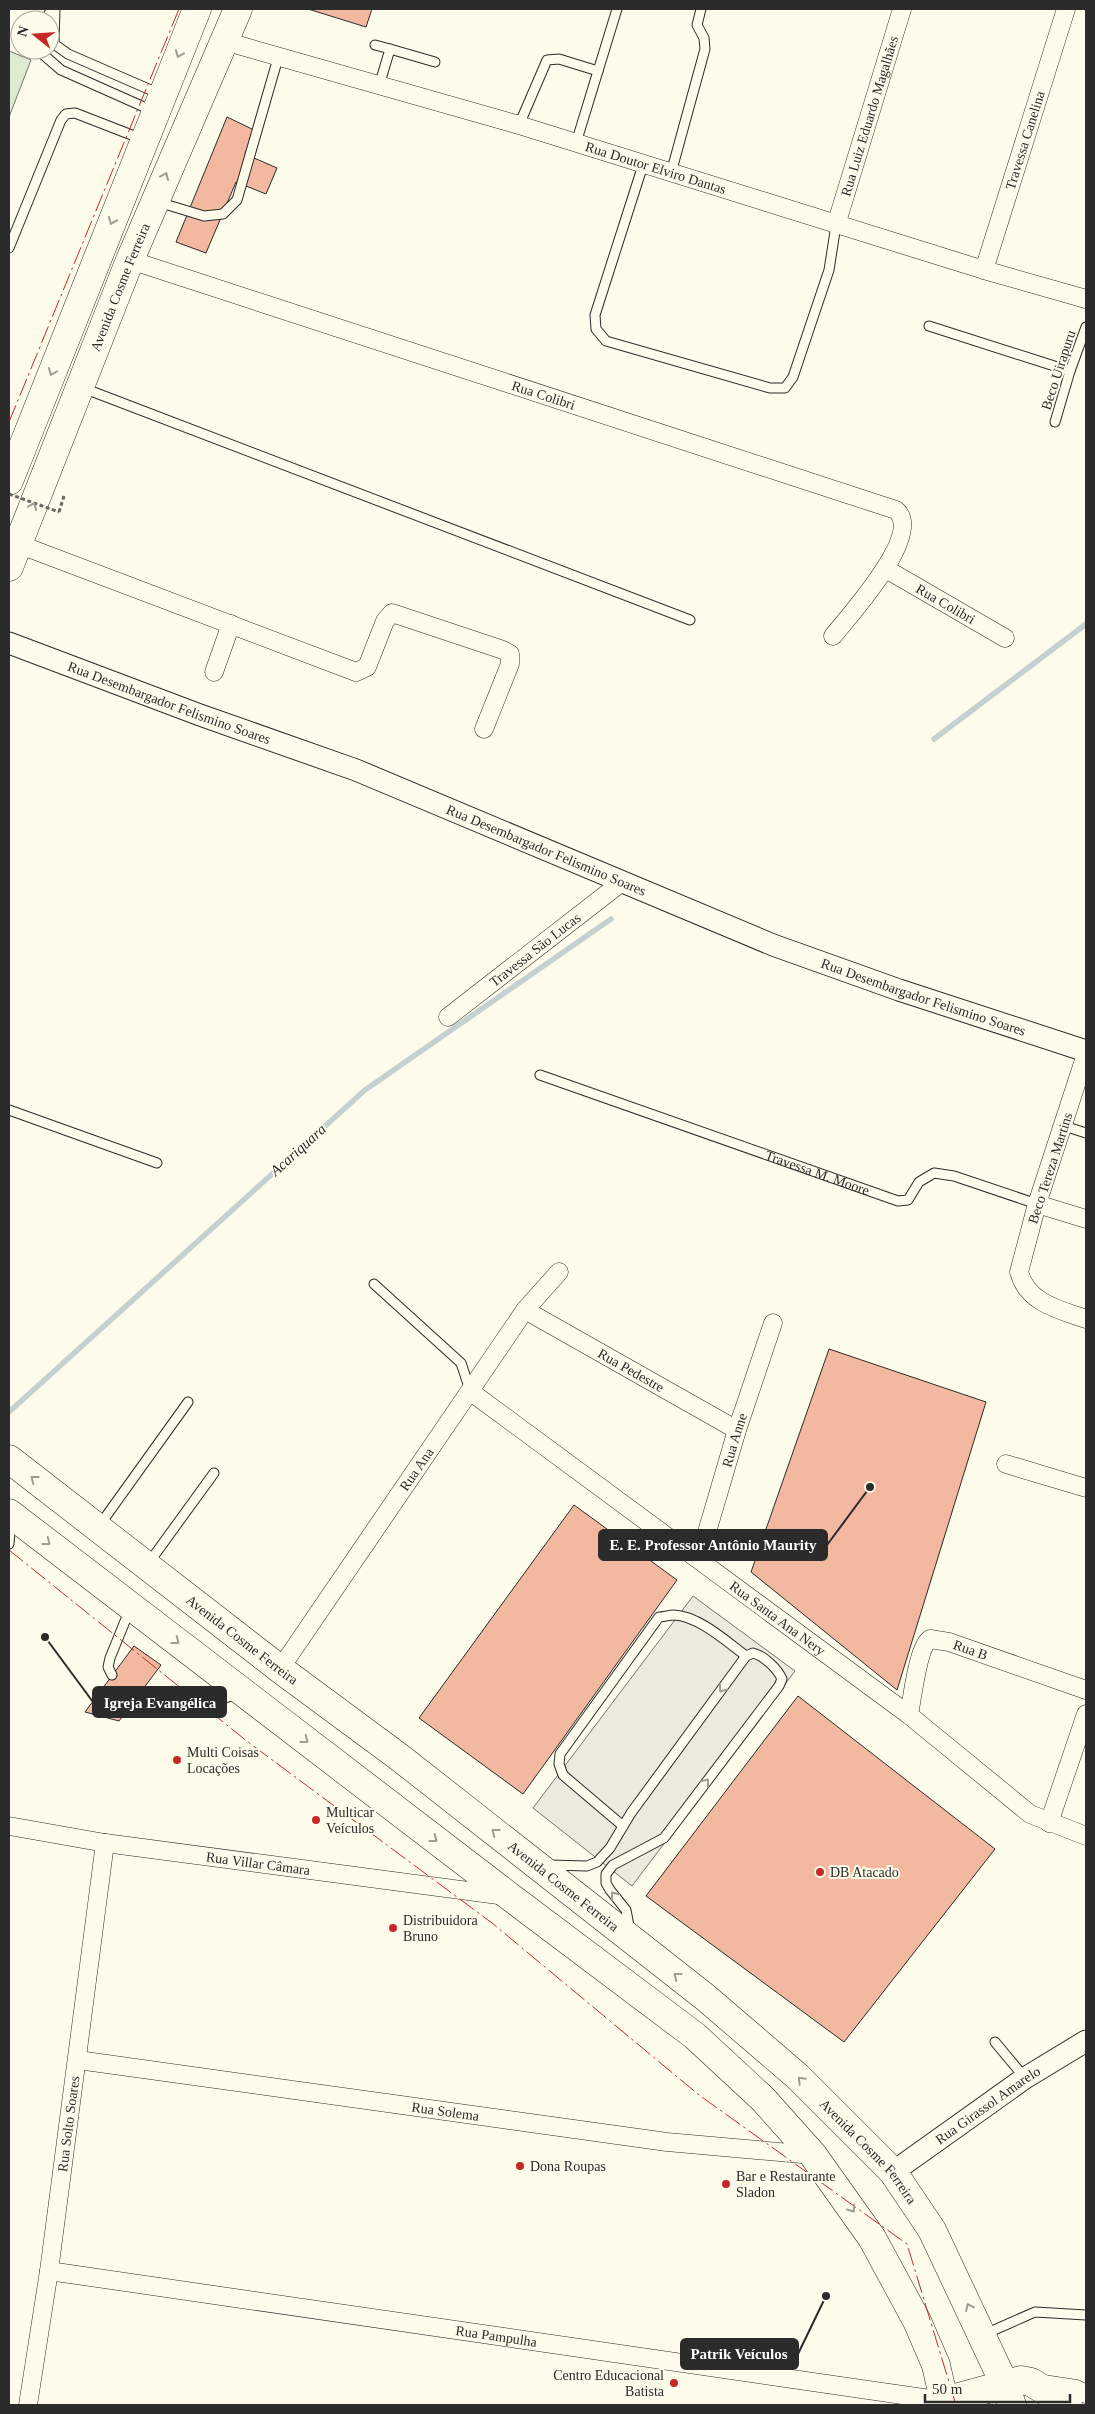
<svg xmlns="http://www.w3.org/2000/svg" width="1095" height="2414" font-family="Georgia,serif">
<rect width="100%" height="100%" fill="#fdfbea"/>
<!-- pitch -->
<path fill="#deebd1" stroke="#74746e" d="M9,51L31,60L9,117Z"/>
<!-- parking -->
<path fill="#eceadb" stroke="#74746e" d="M693,1596L795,1671L632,1886L533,1808Z"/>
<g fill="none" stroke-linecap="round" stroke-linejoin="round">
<!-- stream -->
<path stroke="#c7d0d0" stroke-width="5.5" d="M934,739L1086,624
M9,1412L365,1090L611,919"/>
</g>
<!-- building -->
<path fill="#f2b8a0" stroke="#2b2b2b" d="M308,9H372L366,27Z
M227,117L254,130L245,154L277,168L266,194L236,182L206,253L176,242Z
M829,1349L986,1402L897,1690L751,1572Z
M574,1505L677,1580L523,1794L419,1718Z
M134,1646L161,1665L119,1721L85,1712Z
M798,1696L995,1849L844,2042L646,1896Z"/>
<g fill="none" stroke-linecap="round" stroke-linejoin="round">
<!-- service casing -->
<g stroke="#2b2b2b" stroke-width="11">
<g id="service">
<path d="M55,9L54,44L68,54L160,94"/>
<path d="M45,20L52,9"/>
<path d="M375,45L390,49L379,86"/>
<path d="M390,49L435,62"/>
<path d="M38,50L61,70L153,111"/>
<path d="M519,125L547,60L559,59L598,71"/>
<path d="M576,143L617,9"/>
<path d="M643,165L595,315L596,329L606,341L770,388H785L793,377L829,270L836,225"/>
<path d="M671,173L705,49L704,38L697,25L701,9"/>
<path d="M158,202L204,216L223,214L237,200L278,58"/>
<path d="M9,248L61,120L66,114L75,113L142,139"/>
<path d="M929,326L1070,371"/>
<path d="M83,388L690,620"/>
<path d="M1055,422L1070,371L1086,327"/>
<path id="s1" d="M540,1075L898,1201L908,1200L919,1182L934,1173L954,1176L1037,1204"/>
<path d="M9,1110L157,1163"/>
<path d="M1064,1126L1086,1133"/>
<path d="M374,1284L461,1363L470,1390"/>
<path d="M99,1526L188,1402"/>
<path d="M9,1544L11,1520"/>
<path d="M148,1564L214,1473"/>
<path d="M112,1675L108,1667L110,1658L130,1609"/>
<path d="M138,1695L153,1707L175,1712L239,1694"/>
<path d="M623,1826L563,1775L559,1764L560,1754L659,1617C663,1617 669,1615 674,1615C699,1616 727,1642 746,1656"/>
<path d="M550,1865L587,1866L597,1862L610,1848L631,1813L746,1656L753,1653C764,1656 777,1668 782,1679L779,1686L664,1838L613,1865L606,1874V1883L610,1890L626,1910L630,1931"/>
<path d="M995,2042L1025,2078"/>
<path d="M985,2334L1035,2312L1086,2315"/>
</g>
</g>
<!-- minor casing -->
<g stroke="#2b2b2b" stroke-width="19">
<g id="minor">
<path id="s2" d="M224,41L519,125L984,270L1086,299"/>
<path id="s3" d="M836,225L902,9"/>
<path id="s4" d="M130,260L896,510C924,534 849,616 833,636"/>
<path id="s5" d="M984,270L1066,9"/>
<path d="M18,544L356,672L367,667L385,621L392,613L503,650L510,654V664L484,729"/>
<path id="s6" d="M886,569L1005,638"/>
<path d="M214,672L231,624"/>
<path id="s7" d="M448,1017L622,882"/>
<path d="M1086,1054L1037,1204L1019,1272C1027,1303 1060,1310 1086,1319"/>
<path d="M1037,1204L1086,1219"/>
<path id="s8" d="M525,1310L737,1430"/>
<path id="s9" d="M471,1392L909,1715L1030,1814L1086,1836"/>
<path d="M1006,1464L1086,1488"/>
<path id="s10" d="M699,1559L737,1430L773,1323"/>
<path id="s11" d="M280,1669L525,1310L559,1272"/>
<path id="s12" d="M909,1715C912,1700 918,1646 930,1639L949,1642L1086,1690"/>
<path d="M1049,1823L1086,1714"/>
<path id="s13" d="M9,1826L105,1843L506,1896"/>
<path id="s14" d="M78,2060L667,2142L813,2155"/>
<path id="s15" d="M49,2271L944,2401"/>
<path d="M1043,2384L1076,2389L1086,2394"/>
<path id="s16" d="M28,2405L49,2271L105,1843"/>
</g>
</g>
<!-- tertiary casing -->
<g stroke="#2b2b2b" stroke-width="23">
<g id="tertiary">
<path id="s17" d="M9,643L200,715L356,770L773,945L899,990L1086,1051"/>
<path id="s18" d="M893,2172L1025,2078L1086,2041"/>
</g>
</g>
<!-- primary casing -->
<g stroke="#2b2b2b" stroke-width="29">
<g id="primary">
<path d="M9,481L197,9"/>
<path id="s19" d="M9,567L130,260L238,9"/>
<path id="s20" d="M9,1459L280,1669L399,1757L705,1997L797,2076L893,2172L932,2230L1004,2383L1012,2405"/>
<path d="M9,1513L509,1896L695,2036L763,2099L813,2155L872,2238L917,2321L936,2365L945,2405"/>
<path d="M944,2401L1021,2380L1031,2382L1068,2405"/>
</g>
</g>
<!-- path -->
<path stroke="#6a6964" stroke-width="3" stroke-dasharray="4 2.5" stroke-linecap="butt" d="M59,512L64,496"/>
<!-- service -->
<use href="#service" stroke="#fdfbea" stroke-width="9"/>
<!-- minor -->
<use href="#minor" stroke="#fdfbea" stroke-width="18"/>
<!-- tertiary -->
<use href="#tertiary" stroke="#fdfbea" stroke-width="21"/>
<!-- primary -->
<use href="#primary" stroke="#fdfbea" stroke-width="28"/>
<!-- path-bridge -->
<path stroke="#6a6964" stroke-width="3" stroke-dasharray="4 2.5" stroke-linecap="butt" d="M9,494L59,512"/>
<!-- power -->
<path stroke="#c62828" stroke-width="1" stroke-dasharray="18 4 2.5 4" stroke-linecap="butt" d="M9,422L179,9
M9,1550L248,1742L492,1923L699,2095L907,2244L956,2405"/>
</g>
<!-- one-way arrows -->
<defs><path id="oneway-chevron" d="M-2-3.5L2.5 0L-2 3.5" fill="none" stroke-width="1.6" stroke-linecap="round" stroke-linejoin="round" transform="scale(1.25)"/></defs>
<g stroke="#9e9d94">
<use href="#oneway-chevron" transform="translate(179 54) rotate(112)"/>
<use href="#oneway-chevron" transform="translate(165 176) rotate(-67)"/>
<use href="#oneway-chevron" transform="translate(112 221) rotate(112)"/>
<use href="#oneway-chevron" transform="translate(52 372) rotate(112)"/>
<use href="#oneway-chevron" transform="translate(33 506) rotate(-68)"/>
<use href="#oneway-chevron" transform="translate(34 1479) rotate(-142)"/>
<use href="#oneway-chevron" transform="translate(47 1542) rotate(38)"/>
<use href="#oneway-chevron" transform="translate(176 1641) rotate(38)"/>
<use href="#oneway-chevron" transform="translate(722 1689) rotate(126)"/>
<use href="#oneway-chevron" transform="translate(305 1740) rotate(37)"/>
<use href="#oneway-chevron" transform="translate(706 1782) rotate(-53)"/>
<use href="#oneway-chevron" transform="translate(495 1832) rotate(-142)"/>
<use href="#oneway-chevron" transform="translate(434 1839) rotate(37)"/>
<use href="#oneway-chevron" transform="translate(614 1895) rotate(-129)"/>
<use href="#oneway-chevron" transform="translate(677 1976) rotate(-142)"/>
<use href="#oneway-chevron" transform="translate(801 2080) rotate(-135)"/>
<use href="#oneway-chevron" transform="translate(852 2209) rotate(55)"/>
<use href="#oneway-chevron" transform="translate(969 2307) rotate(-116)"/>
</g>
<!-- markers -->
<g fill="#c62828" stroke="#fdfbea" stroke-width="2">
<circle cx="177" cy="1760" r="5"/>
<circle cx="316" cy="1820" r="5"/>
<circle cx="820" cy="1872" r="5"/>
<circle cx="393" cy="1928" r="5"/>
<circle cx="520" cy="2166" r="5"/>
<circle cx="726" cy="2184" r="5"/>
<circle cx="674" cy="2383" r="5"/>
</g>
<g text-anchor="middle" stroke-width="4" stroke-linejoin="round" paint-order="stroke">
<!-- street labels -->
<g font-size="14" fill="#2b2b2b" stroke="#fdfbea">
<text dy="5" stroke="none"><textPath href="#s3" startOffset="114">Rua Luiz Eduardo Magalhães</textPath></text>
<text dy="5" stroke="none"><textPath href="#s5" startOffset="136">Travessa Canelina</textPath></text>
<text dy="5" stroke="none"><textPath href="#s2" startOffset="450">Rua Doutor Elviro Dantas</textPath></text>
<text dy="5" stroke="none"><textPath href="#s19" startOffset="301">Avenida Cosme Ferreira</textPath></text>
<text transform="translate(1058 370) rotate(-72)" y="5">Beco Uirapuru</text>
<text dy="5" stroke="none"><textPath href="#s4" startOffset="435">Rua Colibri</textPath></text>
<text dy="5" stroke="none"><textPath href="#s6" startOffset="69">Rua Colibri</textPath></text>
<text dy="5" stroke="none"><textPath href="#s17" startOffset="171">Rua Desembargador Felismino Soares</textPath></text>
<text dy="5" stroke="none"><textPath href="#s17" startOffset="576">Rua Desembargador Felismino Soares</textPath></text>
<text dy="5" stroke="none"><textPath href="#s7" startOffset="110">Travessa São Lucas</textPath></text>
<text dy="5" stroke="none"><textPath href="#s17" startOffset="981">Rua Desembargador Felismino Soares</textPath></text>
<text transform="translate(1050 1168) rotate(-72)" y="5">Beco Tereza Martins</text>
<text dy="5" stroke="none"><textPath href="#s1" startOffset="294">Travessa M. Moore</textPath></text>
<text dy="5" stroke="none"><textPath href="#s8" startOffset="122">Rua Pedestre</textPath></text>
<text dy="5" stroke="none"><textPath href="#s10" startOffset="124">Rua Anne</textPath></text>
<text dy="5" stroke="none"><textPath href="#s11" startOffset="242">Rua Ana</textPath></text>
<text dy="5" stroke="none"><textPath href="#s9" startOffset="381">Rua Santa Ana Nery</textPath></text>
<text dy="5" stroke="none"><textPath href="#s20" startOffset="295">Avenida Cosme Ferreira</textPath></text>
<text dy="5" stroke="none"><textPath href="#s12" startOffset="122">Rua B</textPath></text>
<text dy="5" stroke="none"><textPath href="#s13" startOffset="252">Rua Villar Câmara</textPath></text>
<text dy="5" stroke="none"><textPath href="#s20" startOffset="700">Avenida Cosme Ferreira</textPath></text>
<text dy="5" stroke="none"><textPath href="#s18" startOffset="116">Rua Girassol Amarelo</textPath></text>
<text dy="5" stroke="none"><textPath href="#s14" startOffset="371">Rua Solema</textPath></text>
<text dy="5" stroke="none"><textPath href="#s16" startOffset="284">Rua Solto Soares</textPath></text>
<text dy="5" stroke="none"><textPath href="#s20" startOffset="1105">Avenida Cosme Ferreira</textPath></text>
<text dy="5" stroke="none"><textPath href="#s15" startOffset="452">Rua Pampulha</textPath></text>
</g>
<!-- poi labels -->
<g font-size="14" fill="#2b2b2b" stroke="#fdfbea" text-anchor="start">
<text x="187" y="1757">Multi Coisas<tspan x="187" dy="16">Locações</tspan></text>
<text x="326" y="1817">Multicar<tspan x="326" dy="16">Veículos</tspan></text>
<text x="830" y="1877">DB Atacado</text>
<text x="403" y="1925">Distribuidora<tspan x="403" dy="16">Bruno</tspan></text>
<text x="530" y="2171">Dona Roupas</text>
<text x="736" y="2181">Bar e Restaurante<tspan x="736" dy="16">Sladon</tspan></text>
<text x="664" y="2380" text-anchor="end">Centro Educacional<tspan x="664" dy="16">Batista</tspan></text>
</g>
<!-- water labels -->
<g font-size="15" font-style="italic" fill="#2b2b2b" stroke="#fdfbea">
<text transform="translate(298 1150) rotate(-42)" y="5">Acariquara</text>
</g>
</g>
<!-- callouts -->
<path fill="none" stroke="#2b2b2b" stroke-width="2" d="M870 1487L827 1545M45 1637L93 1702M826 2296L798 2354"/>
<g fill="#2b2b2b" stroke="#fdfbea" stroke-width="2">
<circle cx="870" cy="1487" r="5"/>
<circle cx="45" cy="1637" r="5"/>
<circle cx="826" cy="2296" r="5"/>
</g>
<g fill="#2b2b2b" stroke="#2b2b2b" stroke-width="2">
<rect x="599" y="1530" width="228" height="30" rx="5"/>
<rect x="93" y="1687" width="133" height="30" rx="5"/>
<rect x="681" y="2339" width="117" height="30" rx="5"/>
</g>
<g font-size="15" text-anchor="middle" font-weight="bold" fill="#fff">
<text x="713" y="1550">E. E. Professor Antônio Maurity</text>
<text x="160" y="1708">Igreja Evangélica</text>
<text x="739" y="2359">Patrik Veículos</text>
</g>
<!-- border -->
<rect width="1095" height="2414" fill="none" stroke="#2b2b2b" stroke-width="20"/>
<!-- north arrow -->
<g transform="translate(35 35) rotate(287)"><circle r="24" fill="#fdfbea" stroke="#a9a89e"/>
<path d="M0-4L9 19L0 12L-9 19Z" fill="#c62828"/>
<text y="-8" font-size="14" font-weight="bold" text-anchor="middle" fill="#2b2b2b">N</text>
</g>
<!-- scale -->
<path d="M925 2394v8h145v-8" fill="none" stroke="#2b2b2b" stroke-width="2.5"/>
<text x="932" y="2394" font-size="15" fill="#2b2b2b" stroke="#fdfbea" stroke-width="4" paint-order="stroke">50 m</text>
</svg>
